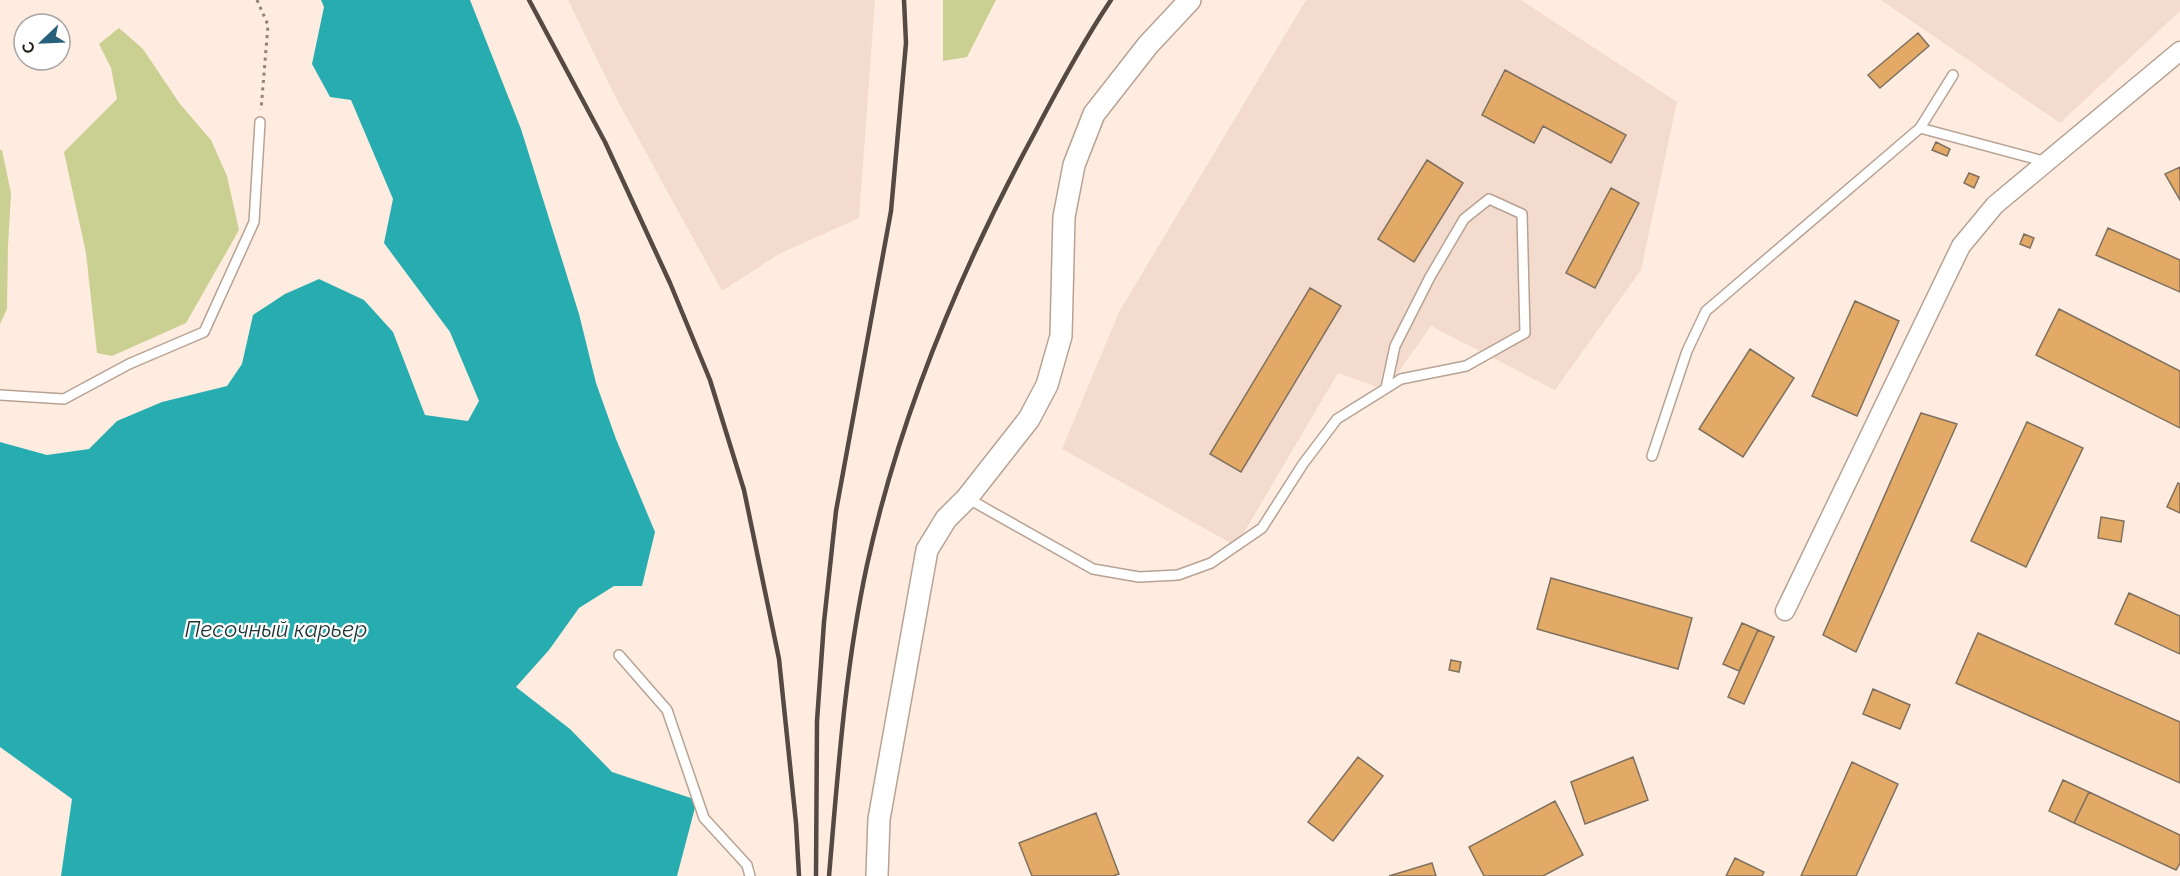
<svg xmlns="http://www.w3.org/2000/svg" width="2180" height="876" font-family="Raleway,sans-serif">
<rect width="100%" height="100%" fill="#ffece0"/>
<!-- built -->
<path fill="#f3dcce" d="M568,0H875L859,218L779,254L722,291L616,98Z
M1306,0H1521L1677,102L1641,270L1555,390L1431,326L1386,390L1338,373L1236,546L1062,449L1119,312Z
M1881,0H2180V11L2060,123Z"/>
<!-- green -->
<path fill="#cad091" d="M943,0H996L967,57L943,61Z
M119,28L143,49L180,104L211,140L227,176L239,230L186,323L112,356L97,353L86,253L64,152L117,99L111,68L99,44Z
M0,150H2L11,193L8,246L7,309L0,324Z"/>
<!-- water -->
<path fill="#27adb0" d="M321,0H470L521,129L579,314L596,383L616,439L655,532L642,586H614L579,608L549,650L516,687L570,729L612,772L697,800L677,876H61L72,799L0,747V442L47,455L89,449L117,421L162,402L227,386L242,364L253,315L285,294L319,279L364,300L393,332L425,415L468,421L479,401L450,332L384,243L393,199L351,100L330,97L312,64L324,7Z"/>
<!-- building -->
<path fill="#e2aa66" stroke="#7f705f" stroke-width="1.5" d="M1918,33L1929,46L1880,88L1868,75Z
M1505,70L1626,135L1611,163L1543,126L1534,143L1482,115Z
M1936,142L1950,149L1947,156L1932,150Z
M1427,160L1463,183L1414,262L1378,239Z
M2180,167V200L2165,174Z
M1969,173L1979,177L1974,188L1964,183Z
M1611,188L1639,203L1595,288L1566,273Z
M2108,228L2180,260V292L2096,255Z
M2024,234L2034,238L2030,248L2020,244Z
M1310,288L1341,306L1241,472L1210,454Z
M1855,301L1899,321L1857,416L1812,396Z
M2059,309L2180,371V428L2036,355Z
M1750,349L1794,378L1743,457L1699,429Z
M1921,413L1957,424L1856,652L1823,635Z
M2027,422L2083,448L2026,567L1971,541Z
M2178,483L2180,484V513L2167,507Z
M2101,517L2124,521L2121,542L2098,538Z
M1551,578L1692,618L1678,669L1537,629Z
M2129,593L2180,616V654L2115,624Z
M1742,623L1758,630L1739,671L1723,664Z
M1758,630L1774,637L1744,704L1728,697Z
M1978,633L2180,722V783L1956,683Z
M1451,660L1461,662L1459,672L1449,670Z
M1873,689L1910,705L1900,729L1863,714Z
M1358,757L1383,776L1333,841L1308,822Z
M1633,757L1648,800L1585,824L1571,782Z
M1852,762L1898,784L1856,876H1801Z
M2063,780L2089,792L2074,823L2049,811Z
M2089,792L2180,835V863L2176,870L2074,823Z
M1555,801L1583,855L1543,876H1484L1469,847Z
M1096,813L1119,874L1113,876H1032L1019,843Z
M1735,858L1764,872L1762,876H1726Z
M1432,863L1436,876H1389Z"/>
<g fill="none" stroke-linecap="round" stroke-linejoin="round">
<!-- service casing -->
<g stroke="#b8a294" stroke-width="12">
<path id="service" d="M1920,128L1953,75
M0,395L64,399L129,364L204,332L254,222L260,122
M1652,456L1687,351L1706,311L1920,128L2047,162
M967,498L1093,569L1139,577L1178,575L1211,563L1262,528L1303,464L1337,419L1401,379L1466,366L1525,333L1522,214L1489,199L1464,219L1430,277L1395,346L1386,388
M619,655L667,710L704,818L747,865L750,876"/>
</g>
<!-- minor casing -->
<g stroke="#b8a294" stroke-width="21">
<path id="minor" d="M1785,611L1961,246L1995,205L2180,51"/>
</g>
<!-- tertiary casing -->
<g stroke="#b8a294" stroke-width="24">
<path id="tertiary" d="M877,876L879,819L927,550L946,519L967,498L1029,419L1047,385L1061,336L1064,217L1074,165L1094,114L1148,45L1190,0"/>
</g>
<!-- path -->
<path stroke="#8f8279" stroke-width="3" stroke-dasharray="3 4.5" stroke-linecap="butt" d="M257,0L268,25L261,110"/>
<!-- service -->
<use href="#service" stroke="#fff" stroke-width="9"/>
<!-- minor -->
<use href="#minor" stroke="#fff" stroke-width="18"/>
<!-- tertiary -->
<use href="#tertiary" stroke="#fff" stroke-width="21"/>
<!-- rail -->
<path stroke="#544943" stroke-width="4.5" d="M529,0L605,142L670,283L710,380L744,490L779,659L796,823L799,876
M816,876L817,721L824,622L836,511L891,211L906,43L904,0
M829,876C838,772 845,667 867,565C900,414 961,269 1034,134C1058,88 1082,43 1111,0"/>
</g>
<g text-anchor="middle" stroke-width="4.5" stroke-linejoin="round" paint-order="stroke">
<!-- water labels -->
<g font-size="22" font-style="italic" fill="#1e3434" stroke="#fff">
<text x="276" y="637">Песочный карьер</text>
</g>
</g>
<!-- north arrow -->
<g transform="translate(42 42) rotate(247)"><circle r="28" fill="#ffffff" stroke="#a9a5a3" stroke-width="1.5"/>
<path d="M0-4.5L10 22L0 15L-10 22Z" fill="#29607b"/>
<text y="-9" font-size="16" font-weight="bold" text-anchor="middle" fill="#271f1a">С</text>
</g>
</svg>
